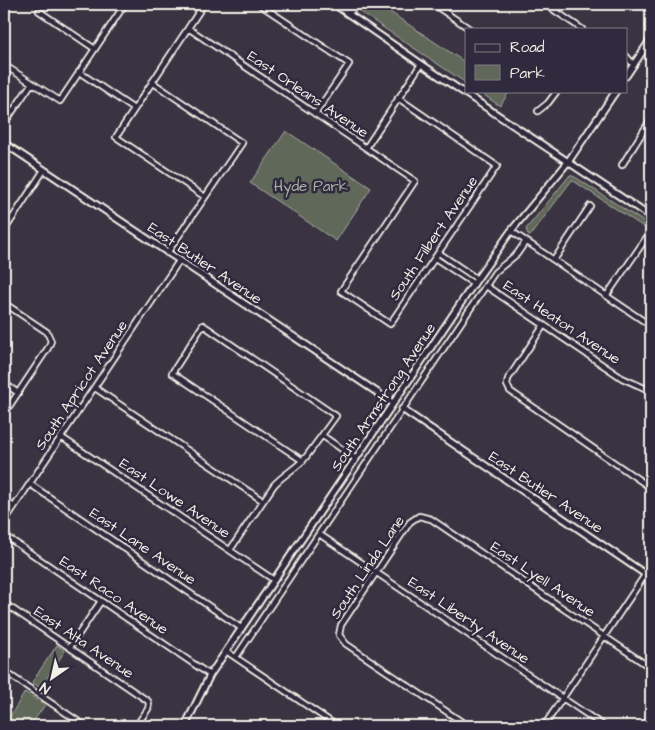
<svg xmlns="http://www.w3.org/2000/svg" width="655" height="730" font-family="'Architects Daughter',sans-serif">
<rect width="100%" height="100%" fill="#3a3342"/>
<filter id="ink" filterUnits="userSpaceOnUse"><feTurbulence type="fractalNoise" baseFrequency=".02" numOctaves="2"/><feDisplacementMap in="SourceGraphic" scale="10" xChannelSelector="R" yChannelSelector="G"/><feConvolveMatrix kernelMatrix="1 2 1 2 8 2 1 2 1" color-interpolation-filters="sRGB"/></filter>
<g filter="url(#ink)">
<!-- green -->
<path fill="#61675a" stroke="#aaaca1" d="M362,4H378L466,63V83L360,12L359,8Z
M478,91H507L509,92L500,106Z
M286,131L371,188L336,241L250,183Z
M570,175L575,177L644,222L646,226L645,228L572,180L530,236L528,235L526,229Z
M57,645L65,651L40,688L32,682Z
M25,692L45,705L30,726H4Z"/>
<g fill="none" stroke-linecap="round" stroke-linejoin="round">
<!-- minor casing -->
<g stroke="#f4f1e8" stroke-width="8">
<path id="minor" d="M204,4L116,137L205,197
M259,4L349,64L315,114
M433,4L470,29
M545,4L582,29
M39,11L95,49
M349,12L352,4
M348,14L358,4
M188,28L415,181L341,291L390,324L497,166L398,98
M626,56L634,65
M4,65L60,101L125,4
M79,72L134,109
M152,82L242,143L167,253
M538,111L548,103L557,91
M4,124L32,83
M366,148L421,64
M622,165L651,119
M4,231L44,170
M511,231L651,326
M439,253L477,279
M435,258L474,284
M554,260L590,206
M486,286L622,378L651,391
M607,295L651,231
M4,303L47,332L51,341L48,348L4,414
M544,325L508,379L507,385L510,391L651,488
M4,383L18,393
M95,388L263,501
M323,436L356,459
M61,437L274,580
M30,484L241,628
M4,500L14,507
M4,522L179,261
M319,534L604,726
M4,535L210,675
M230,550L274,485C284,474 297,468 306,457L336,416L203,325L172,373L303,461
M4,603L148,701L149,704L148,709L136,726
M70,647L101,601
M226,651L337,726
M236,657L495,272L517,254L526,241
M4,671L85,726
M468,726L346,644L339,635L341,625L410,522L419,516L431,519L651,668
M544,726L651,566"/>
</g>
<!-- tertiary casing -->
<g stroke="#f4f1e8" stroke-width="9">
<path id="tertiary" d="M334,4L421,64L651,217
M626,76L651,39
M4,143L393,403
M402,409L651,578
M185,726L210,675L477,279L511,231L568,162L616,91"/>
</g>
<!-- minor -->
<use href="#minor" stroke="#2f2a3d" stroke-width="4.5"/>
<!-- tertiary -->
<use href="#tertiary" stroke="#2f2a3d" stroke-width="5"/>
</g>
</g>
<g text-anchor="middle" stroke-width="5" stroke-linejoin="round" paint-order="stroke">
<!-- street labels -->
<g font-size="15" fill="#f4f1e8" stroke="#2f2a3d">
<text transform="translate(308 94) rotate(34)" y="5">East Orleans Avenue</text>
<text transform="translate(433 238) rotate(-56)" y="5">South Filbert Avenue</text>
<text transform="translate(205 263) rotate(34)" y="5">East Butler Avenue</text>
<text transform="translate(562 322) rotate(34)" y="5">East Heaton Avenue</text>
<text transform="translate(81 385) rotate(-56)" y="5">South Apricot Avenue</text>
<text transform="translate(383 397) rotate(-56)" y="5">South Armstrong Avenue</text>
<text transform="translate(546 492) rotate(34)" y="5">East Butler Avenue</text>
<text transform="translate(175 498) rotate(34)" y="5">East Lowe Avenue</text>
<text transform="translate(143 546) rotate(34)" y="5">East Lane Avenue</text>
<text transform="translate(367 567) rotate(-56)" y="5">South Linda Lane</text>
<text transform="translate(543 579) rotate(34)" y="5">East Lyell Avenue</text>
<text transform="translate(114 595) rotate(34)" y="5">East Raco Avenue</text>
<text transform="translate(469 620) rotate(34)" y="5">East Liberty Avenue</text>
<text transform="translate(84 642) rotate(34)" y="5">East Alta Avenue</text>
</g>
<!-- park labels -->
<g font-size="15" fill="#b2b3a8" stroke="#2f2a3d">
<text x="311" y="191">Hyde Park</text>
</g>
</g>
<!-- margin -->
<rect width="655" height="730" fill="none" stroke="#2f2a3d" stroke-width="20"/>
<rect x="10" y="10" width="635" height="710" fill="none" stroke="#f4f1e8" stroke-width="2" filter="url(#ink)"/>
<!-- legend -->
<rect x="465" y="28" width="162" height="65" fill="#2f2a3d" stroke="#7e7a81"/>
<rect x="475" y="44" width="25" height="8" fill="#2f2a3d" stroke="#7e7a81"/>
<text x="510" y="52" font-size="15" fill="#f4f1e8">Road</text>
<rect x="475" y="65" width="25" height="15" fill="#61675a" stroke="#7e7a81"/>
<text x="510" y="78" font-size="15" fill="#f4f1e8">Park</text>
<!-- north arrow -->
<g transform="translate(52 678) rotate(214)" stroke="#2f2a3d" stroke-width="4" paint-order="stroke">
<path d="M0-4L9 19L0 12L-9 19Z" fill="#f4f1e8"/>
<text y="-8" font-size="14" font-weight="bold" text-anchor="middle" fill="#f4f1e8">N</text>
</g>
</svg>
